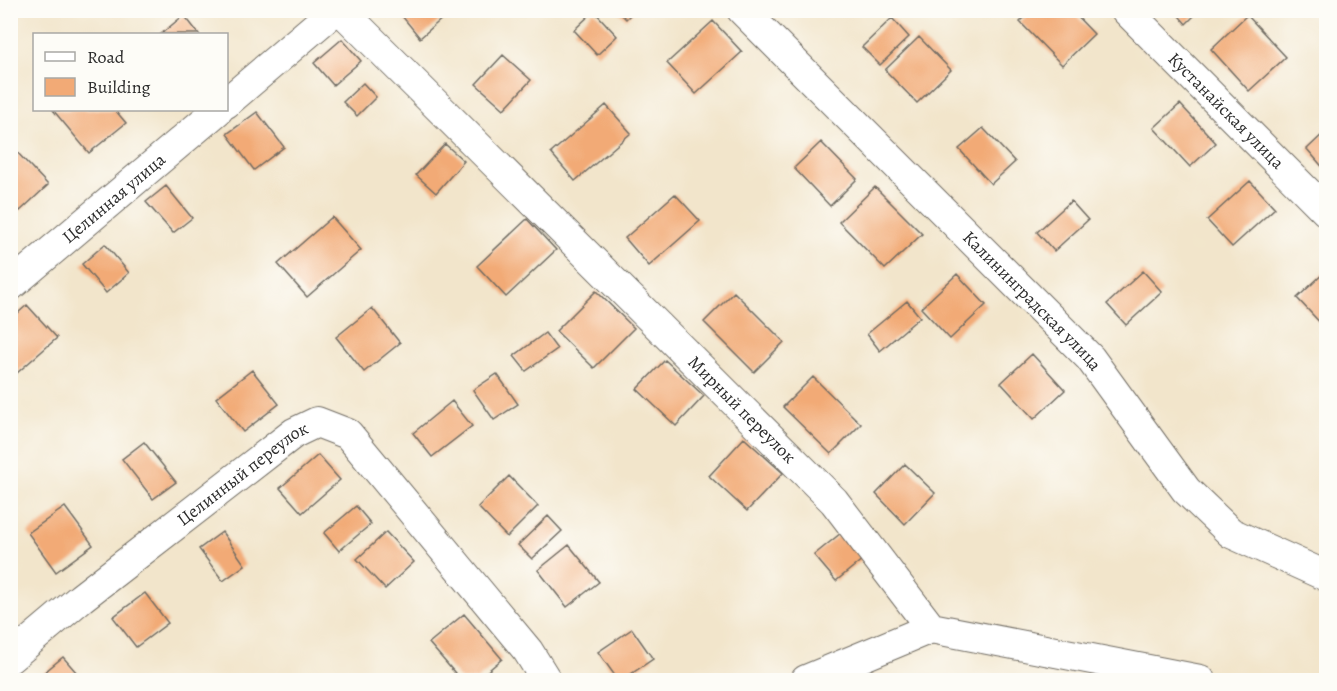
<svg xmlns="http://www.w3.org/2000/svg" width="1337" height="691" font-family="Alegreya,serif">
<rect width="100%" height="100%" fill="#fdfcf7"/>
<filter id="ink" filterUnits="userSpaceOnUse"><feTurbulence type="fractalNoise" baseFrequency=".0167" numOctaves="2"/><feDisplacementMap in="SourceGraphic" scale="12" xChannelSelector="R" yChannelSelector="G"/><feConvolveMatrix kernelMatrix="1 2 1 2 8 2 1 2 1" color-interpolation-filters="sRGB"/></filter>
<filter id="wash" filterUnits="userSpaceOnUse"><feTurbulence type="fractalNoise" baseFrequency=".008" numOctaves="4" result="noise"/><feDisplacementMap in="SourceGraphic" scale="24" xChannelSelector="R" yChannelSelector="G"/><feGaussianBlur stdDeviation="1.35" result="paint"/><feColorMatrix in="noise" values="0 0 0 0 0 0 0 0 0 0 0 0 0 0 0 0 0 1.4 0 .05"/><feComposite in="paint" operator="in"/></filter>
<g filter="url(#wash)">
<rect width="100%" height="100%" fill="#f2e5cb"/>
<g id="blocks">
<!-- building -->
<path fill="#f2aa76" d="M397,10H452L420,38Z
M617,10H635L626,19Z
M1032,10H1071L1094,34L1062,65L1020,22Z
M1174,10H1200L1186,24Z
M594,11L617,36L597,55L574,30Z
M184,15L199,34H161Z
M1247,15L1286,57L1249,91L1211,49Z
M892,18L909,37L880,65L862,47Z
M713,21L742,52L696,94L667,63Z
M919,37L951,70L917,103L885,70Z
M342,39L361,61L333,85L314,63Z
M503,55L531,80L504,109L476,84Z
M363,83L376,97L357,116L343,102Z
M1180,104L1216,143L1190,167L1154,128Z
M606,105L631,133L575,181L551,153Z
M53,110H115L126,123L89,153Z
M257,112L284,147L254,170L227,134Z
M983,128L1015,162L991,184L959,149Z
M1326,131V171L1307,149Z
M821,142L857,179L830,206L794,168Z
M445,144L464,161L436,193L416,175Z
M15,150L48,185L20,211L10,201V155Z
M1250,181L1275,208L1232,247L1207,220Z
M166,186L192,218L173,233L146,202Z
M875,187L922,234L885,269L839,222Z
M675,194L700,221L649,266L625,238Z
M1071,201L1088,220L1054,251L1037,232Z
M332,217L361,250L307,297L278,264Z
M527,219L556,250L506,297L477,266Z
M105,244L129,273L106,293L82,264Z
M1143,271L1162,292L1126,325L1107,304Z
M1326,271V329L1297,298Z
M957,274L986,305L950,339L921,308Z
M596,291L634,328L594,368L556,331Z
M734,292L784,342L754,372L704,322Z
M907,301L920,317L880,351L867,334Z
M27,305L57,338L17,373L10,366V320Z
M372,308L400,343L364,372L336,337Z
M545,333L557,349L526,371L514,356Z
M1032,354L1065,390L1034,419L1001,383Z
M665,360L704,396L676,426L637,389Z
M252,370L279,404L243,432L216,398Z
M497,374L518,404L494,420L473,390Z
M813,377L861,424L831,454L783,407Z
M452,401L472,426L432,457L413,433Z
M744,438L783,473L747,511L709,476Z
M144,442L176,482L153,499L122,459Z
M318,455L340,480L302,513L280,488Z
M905,464L935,493L905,524L876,494Z
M509,476L538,506L507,537L478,507Z
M356,506L371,524L339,551L324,533Z
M65,507L93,545L56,572L28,533Z
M548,516L562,531L532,559L518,545Z
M222,532L245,565L223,581L199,549Z
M386,532L414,562L385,589L357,559Z
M841,533L863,559L836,581L814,555Z
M569,545L599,582L567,607L538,570Z
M145,593L168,623L136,647L113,617Z
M464,614L502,659L477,680H461L429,643Z
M632,629L653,659L622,680H618L598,652Z
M63,657L83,680H35Z"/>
</g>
</g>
<g filter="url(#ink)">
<use href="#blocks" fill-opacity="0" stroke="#716c63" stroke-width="1.5"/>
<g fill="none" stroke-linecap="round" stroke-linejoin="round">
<!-- minor casing -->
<g stroke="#716c63" stroke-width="32">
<g id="minor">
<path id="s1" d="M341,10L834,501L931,628L1200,680"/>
<path id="s2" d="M742,10L1090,358L1186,490L1231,533L1326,576"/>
<path id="s3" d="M1126,10L1326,211"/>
<path d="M226,103L335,10"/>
<path id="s4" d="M10,286L218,110"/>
<path id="s5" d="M10,658L81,598L294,433L317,422L348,434L528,651L546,680"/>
<path d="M806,680L931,628"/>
</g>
</g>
<!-- minor -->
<use href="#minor" stroke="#fff" stroke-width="30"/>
</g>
</g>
<g text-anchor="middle" stroke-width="4.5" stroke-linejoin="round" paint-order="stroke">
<!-- street labels -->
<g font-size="18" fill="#2b2b2b" stroke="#fdfcf7">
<text dy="6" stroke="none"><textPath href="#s3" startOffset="142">Кустанайская улица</textPath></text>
<text dy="6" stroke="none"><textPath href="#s4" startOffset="136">Целинная улица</textPath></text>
<text dy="6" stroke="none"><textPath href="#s2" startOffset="411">Калининградская улица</textPath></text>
<text dy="6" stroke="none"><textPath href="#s1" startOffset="566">Мирный переулок</textPath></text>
<text dy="6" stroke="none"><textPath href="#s5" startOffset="297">Целинный переулок</textPath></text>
</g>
</g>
<!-- margin -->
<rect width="1337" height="691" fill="none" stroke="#fdfcf7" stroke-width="36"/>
<!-- legend -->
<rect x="33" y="33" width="195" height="78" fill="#fdfcf7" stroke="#a9a8a5" stroke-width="1.5"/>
<rect x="45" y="52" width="30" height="9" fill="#ffffff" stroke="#a9a8a5" stroke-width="1.5"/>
<text x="87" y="63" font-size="18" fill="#2b2b2b">Road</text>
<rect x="45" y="78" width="30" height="18" fill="#f2aa76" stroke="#a9a8a5" stroke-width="1.5"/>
<text x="87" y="93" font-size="18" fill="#2b2b2b">Building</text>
</svg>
